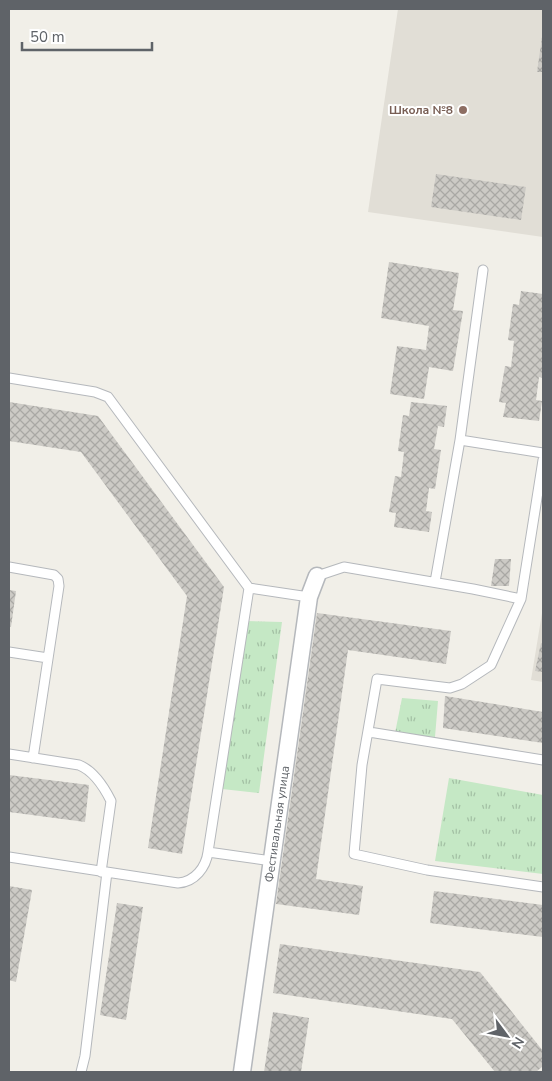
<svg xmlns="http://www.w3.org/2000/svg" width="552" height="1081" font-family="'Nunito Sans',sans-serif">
<defs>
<pattern id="grass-tufts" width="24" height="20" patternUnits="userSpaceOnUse" patternTransform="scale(1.25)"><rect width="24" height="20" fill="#c5e8c5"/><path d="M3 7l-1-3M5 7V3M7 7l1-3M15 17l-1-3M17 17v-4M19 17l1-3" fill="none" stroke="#a3c0a4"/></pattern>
<pattern id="building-cross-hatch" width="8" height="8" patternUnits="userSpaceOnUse" patternTransform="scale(1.25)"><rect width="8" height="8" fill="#cccac5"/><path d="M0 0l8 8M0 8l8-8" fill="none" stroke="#a9a8a4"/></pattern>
</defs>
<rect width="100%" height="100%" fill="#f1efe8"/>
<!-- education -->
<path fill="#e1ded6" d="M398,9H543V237L368,212Z
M543,607V682L531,680Z"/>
<!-- grass -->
<path fill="url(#grass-tufts)" d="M243,621L282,622L259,793L222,789Z
M402,698L438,701L435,737L395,733Z
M449,778L543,795V874L435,861Z"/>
<!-- building -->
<path fill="url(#building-cross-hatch)" d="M542,37H543V72H537Z
M436,174L526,187L521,220L431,207Z
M389,262L459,273L453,310L463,311L453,371L429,367L424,399L390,394L397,346L426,350L429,326L381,318Z
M521,291L543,294V378L539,377L536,400L542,401L539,421L503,417L506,403L499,402L505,366L511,367L514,341L508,340L513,304L519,305Z
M9,402L98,416L224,587L182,854L148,848L187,596L81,452L9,441Z
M411,402L447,406L444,427L438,426L434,449L441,450L435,489L429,488L426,511L432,512L429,532L394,527L396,513L389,512L395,476L401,477L404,452L398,451L403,415L409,416Z
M495,559H511L509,586H491Z
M9,590L16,591L11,627H9Z
M317,613L451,631L446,664L348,650L316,879L363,886L359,915L276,904Z
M541,643L543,644V672L535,671Z
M445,696L543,712V743L443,728Z
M9,775L89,785L85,822L9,812Z
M9,886L32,890L16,982L9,980Z
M434,891L543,905V937L430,923Z
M117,903L143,907L126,1020L100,1015Z
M280,944L480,972L543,1051V1066L536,1072H495L452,1019L273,993Z
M273,1012L309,1018L301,1072H264Z"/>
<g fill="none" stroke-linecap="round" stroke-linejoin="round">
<!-- lane casing -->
<g stroke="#b5b8bc" stroke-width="11">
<path id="lane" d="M483,270L460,440L543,453
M9,378L95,392L108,397L249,588L208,852
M9,567L54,575L58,579L59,586L33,758
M317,576L344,567L473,589L521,599L543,460
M435,582L460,440
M249,588L309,597
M521,599L491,665L462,684L450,688L377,679L362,765L354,854L427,870L543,887
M9,652L48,658
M369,732L543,760
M9,754L79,765C94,771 104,787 111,801L101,872
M9,857L178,883C195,882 206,867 208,852L272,861
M81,1072L85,1056L107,872"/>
</g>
<!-- street casing -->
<g stroke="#b5b8bc" stroke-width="19">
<path id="street" d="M242,1072L309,597L317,576"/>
</g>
<!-- lane -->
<use href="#lane" stroke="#fff" stroke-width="9"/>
<!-- street -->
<use href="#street" stroke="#fff" stroke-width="16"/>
</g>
<!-- markers -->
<circle fill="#8d6e63" stroke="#fff" stroke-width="2" cx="463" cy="110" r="5"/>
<g text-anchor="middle" stroke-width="4" stroke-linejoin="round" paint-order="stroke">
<!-- education labels -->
<g font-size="12" font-weight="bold" fill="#785e54" stroke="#fff" text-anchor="end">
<text x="453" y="114">Школа №8</text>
</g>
<!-- street labels -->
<g font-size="12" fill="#5f6368" stroke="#fff">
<text transform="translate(277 824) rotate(-82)" y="4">Фестивальная улица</text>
</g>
</g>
<!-- border -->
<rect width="552" height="1081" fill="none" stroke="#5f6368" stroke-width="20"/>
<!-- north arrow -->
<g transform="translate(507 1036) rotate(122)" stroke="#ffffff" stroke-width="4" paint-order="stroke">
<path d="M0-4L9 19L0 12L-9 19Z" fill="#5f6368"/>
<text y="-8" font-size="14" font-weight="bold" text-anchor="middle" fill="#5f6368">N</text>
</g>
<!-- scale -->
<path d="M22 42v8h130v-8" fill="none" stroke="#5f6368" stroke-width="2.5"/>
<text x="30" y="42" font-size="15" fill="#5f6368" stroke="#ffffff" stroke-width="4" paint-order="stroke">50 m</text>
</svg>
